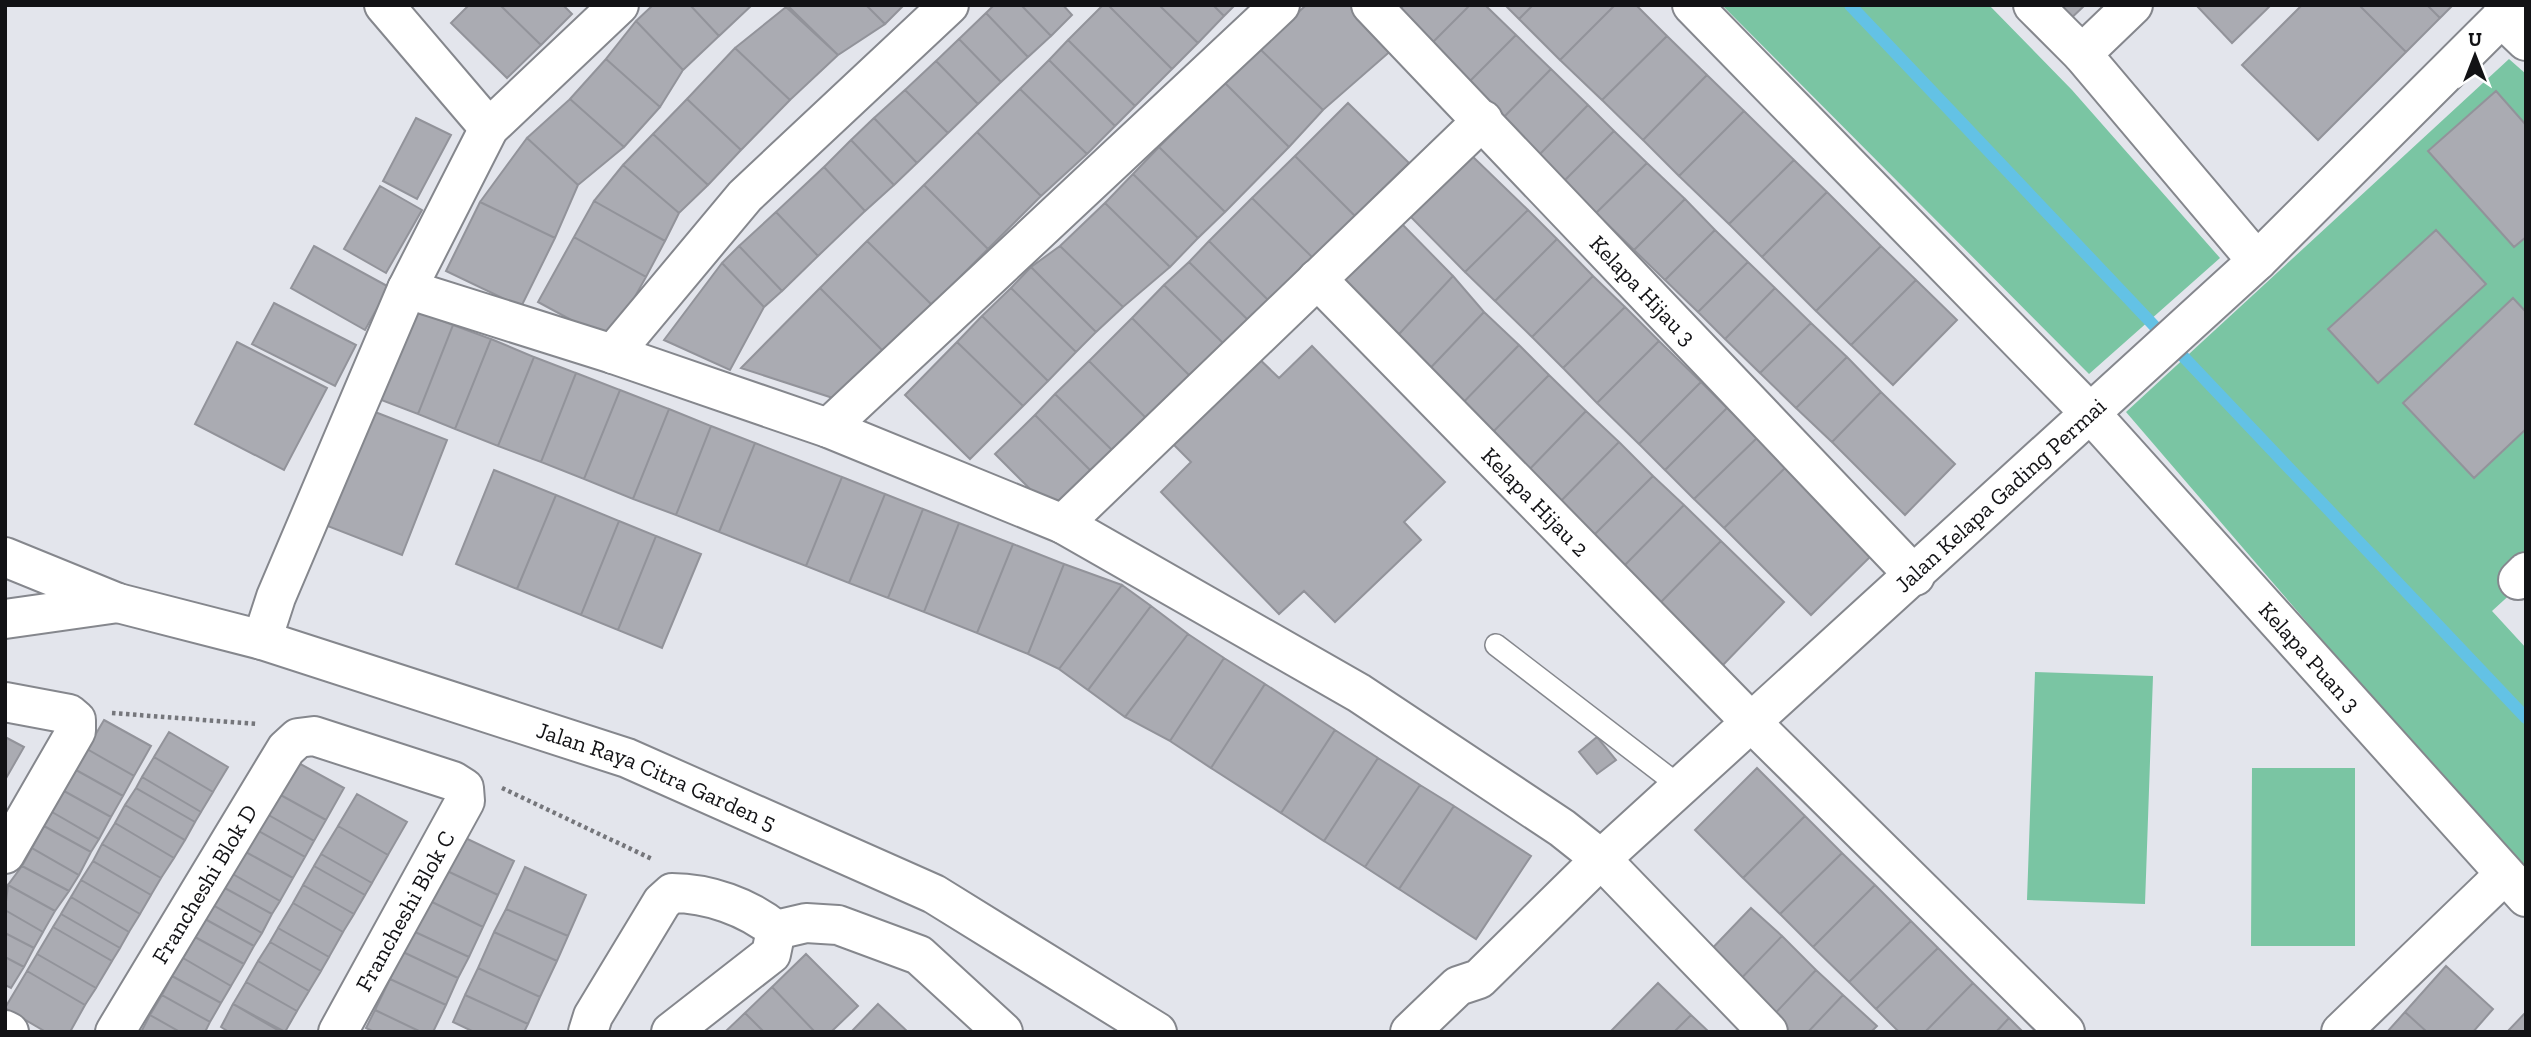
<svg xmlns="http://www.w3.org/2000/svg" width="2531" height="1037" font-family="'Zilla Slab',serif">
<rect width="100%" height="100%" fill="#e3e5ec"/>
<!-- green -->
<path fill="#7ac5a3" d="M1722,5H1989L2072,90L2220,258L2089,374Z
M2509,59L2526,74V580L2492,611L2526,648V877L2126,412Z
M2035,672L2153,676L2145,904L2027,900Z
M2252,768H2355V946H2251Z"/>
<g fill="none" stroke-linecap="round" stroke-linejoin="round">
<!-- stream -->
<path stroke="#63c2e5" stroke-width="12" d="M1850,5L2526,718"/>
</g>
<!-- building -->
<path fill="#aaabb2" stroke="#92939a" stroke-width="2" d="M469,5H500L541,45L507,78L451,23Z
M500,5H563L572,14L541,45Z
M653,5H690L719,36L683,70L636,21Z
M690,5H752L719,36Z
M787,5H866L885,24L838,55Z
M866,5H904L885,24Z
M994,5H1021L1051,36L1028,57L986,13Z
M1021,5H1063L1072,15L1051,36Z
M1103,5H1108L1172,69L1135,106L1068,40Z
M1108,5H1159L1198,43L1172,69Z
M1159,5H1213L1224,16L1198,43Z
M1213,5H1235L1224,16Z
M1306,5H1350L1394,48L1323,110L1260,49Z
M1404,5H1470L1427,48L1394,15Z
M1470,5H1485L1516,35L1466,85L1427,48Z
M1505,5H1533L1519,19Z
M1533,5H1615L1560,60L1519,19Z
M1615,5H1636L1667,36L1602,100L1560,60Z
M2047,5H2085L2065,24Z
M2196,5H2271L2232,43Z
M2302,5H2359L2406,52L2318,140L2242,65Z
M2359,5H2427L2440,18L2406,52Z
M2427,5H2453L2440,18Z
M786,7L838,55L790,100L735,48Z
M986,13L1028,57L1001,82L959,39Z
M636,21L683,70L660,107L606,59Z
M1516,35L1551,69L1501,120L1466,85Z
M1667,36L1707,75L1643,140L1602,100Z
M959,39L1001,82L978,104L936,61Z
M1068,40L1135,106L1115,126L1049,60Z
M735,48L790,100L741,150L687,99Z
M1260,49L1323,110L1289,147L1224,82Z
M606,59L660,107L624,147L570,99Z
M1049,60L1115,126L1087,154L1020,89Z
M936,61L978,104L948,133L905,90Z
M1551,69L1588,105L1538,156L1501,120Z
M1707,75L1744,111L1679,176L1643,140Z
M1224,82L1289,147L1225,212L1159,147Z
M1020,89L1087,154L1041,196L977,132Z
M905,90L948,133L917,163L874,118Z
M2496,91L2526,125V237L2514,247L2428,151Z
M570,99L624,147L578,185L527,138Z
M687,99L741,150L708,185L653,134Z
M1348,103L1409,163L1355,216L1295,156Z
M1588,105L1614,131L1564,181L1538,156Z
M1744,111L1794,160L1729,224L1679,176Z
M416,118L451,135L417,199L383,181Z
M874,118L917,163L894,185L851,140Z
M1614,131L1647,163L1596,213L1564,181Z
M977,132L1041,196L988,249L924,185Z
M653,134L708,185L679,213L623,165Z
M527,138L578,185L555,238L480,202Z
M851,140L894,185L865,211L824,167Z
M1159,147L1225,212L1198,238L1133,174Z
M1470,154L1528,210L1465,272L1409,215Z
M1295,156L1355,216L1313,258L1252,198Z
M1794,160L1827,192L1762,257L1729,224Z
M1647,163L1685,199L1634,250L1596,213Z
M623,165L679,213L665,241L594,201Z
M824,167L865,211L818,256L776,212Z
M1133,174L1198,238L1170,267L1105,203Z
M924,185L988,249L932,305L867,241Z
M380,186L422,210L386,273L344,249Z
M1827,192L1881,246L1816,311L1762,257Z
M1252,198L1313,258L1270,302L1209,241Z
M1685,199L1715,230L1665,280L1634,250Z
M594,201L665,241L646,277L574,237Z
M480,202L555,238L521,307L446,271Z
M1105,203L1170,267L1123,307L1060,246Z
M1528,210L1557,239L1495,301L1465,272Z
M776,212L818,256L782,291L739,246Z
M1400,222L1453,276L1388,346L1334,291Z
M1715,230L1748,262L1698,312L1665,280Z
M2436,230L2486,284L2378,383L2328,329Z
M574,237L646,277L610,341L538,302Z
M1557,239L1593,276L1532,337L1495,301Z
M867,241L932,305L884,352L820,288Z
M1209,241L1270,302L1249,321L1189,262Z
M314,246L389,287L365,330L291,288Z
M739,246L782,291L764,307L722,263Z
M1060,246L1123,307L1096,332L1031,267Z
M1881,246L1916,280L1851,345L1816,311Z
M1189,262L1249,321L1225,345L1164,285Z
M1748,262L1775,288L1725,339L1698,312Z
M722,263L764,307L730,370L664,340Z
M1031,267L1096,332L1076,352L1011,288Z
M1453,276L1484,312L1418,381L1388,346Z
M1593,276L1625,307L1563,368L1532,337Z
M1916,280L1957,320L1893,385L1851,345Z
M1164,285L1225,345L1192,378L1132,318Z
M820,288L884,352L836,399L741,368Z
M1011,288L1076,352L1048,381L982,316Z
M1775,288L1811,323L1760,373L1725,339Z
M2513,298L2526,312V429L2474,478L2403,403Z
M274,303L356,345L335,386L252,344Z
M1625,307L1659,341L1597,403L1563,368Z
M411,309L453,325L418,414L376,398Z
M1484,312L1519,345L1455,411L1418,381Z
M982,316L1048,381L1023,406L957,342Z
M1132,318L1192,378L1149,421L1089,361Z
M1811,323L1847,357L1796,408L1760,373Z
M453,325L491,339L455,429L418,414Z
M491,339L534,357L498,446L455,429Z
M1659,341L1701,382L1639,444L1597,403Z
M237,342L327,388L284,470L195,424Z
M957,342L1023,406L970,459L905,395Z
M1519,345L1549,375L1485,440L1455,411Z
M1312,346L1445,482L1404,522L1421,540L1335,622L1304,591L1279,614L1161,492L1191,462L1165,436L1252,352L1279,378Z
M534,357L576,373L541,462L498,446Z
M1847,357L1881,392L1832,442L1796,408Z
M1089,361L1149,421L1116,454L1055,394Z
M576,373L620,390L584,479L541,462Z
M1549,375L1586,411L1523,476L1485,440Z
M1701,382L1727,408L1665,470L1639,444Z
M620,390L669,409L633,499L584,479Z
M1881,392L1955,464L1905,515L1832,442Z
M1055,394L1116,454L1095,475L1035,415Z
M1727,408L1757,438L1694,499L1665,470Z
M669,409L711,426L676,515L633,499Z
M370,410L447,440L402,555L325,525Z
M1586,411L1619,442L1555,507L1523,476Z
M1035,415L1095,475L1055,514L995,454Z
M711,426L755,443L719,532L676,515Z
M1757,438L1786,467L1724,528L1694,499Z
M1619,442L1653,476L1589,540L1555,507Z
M755,443L842,477L806,566L719,532Z
M1786,467L1874,553L1811,615L1724,528Z
M494,470L556,495L517,589L456,564Z
M1653,476L1684,505L1620,570L1589,540Z
M842,477L885,494L849,583L806,566Z
M885,494L923,509L888,598L849,583Z
M556,495L619,521L581,615L517,589Z
M1684,505L1721,541L1657,606L1620,570Z
M923,509L959,523L924,612L888,598Z
M619,521L656,536L618,630L581,615Z
M959,523L1013,544L977,633L924,612Z
M656,536L701,554L662,648L618,630Z
M1721,541L1784,602L1721,667L1657,606Z
M1013,544L1064,564L1028,654L977,633Z
M1064,564L1122,585L1059,669L1028,654Z
M1122,585L1151,606L1088,690L1059,669Z
M1151,606L1188,634L1125,717L1088,690Z
M1188,634L1224,658L1170,741L1125,717Z
M1224,658L1265,684L1211,768L1170,741Z
M1265,684L1335,730L1281,813L1211,768Z
M104,720L151,746L134,776L87,749Z
M1335,730L1378,758L1324,841L1281,813Z
M169,732L228,767L213,792L154,757Z
M5,737L24,747L5,780Z
M1597,737L1616,760L1597,774L1579,752Z
M87,749L134,776L123,796L76,770Z
M154,757L213,792L201,812L142,777Z
M1378,758L1420,785L1365,867L1324,841Z
M295,761L344,788L326,820L277,793Z
M1757,768L1805,816L1743,878L1695,830Z
M76,770L123,796L111,817L64,791Z
M142,777L201,812L195,822L136,788Z
M1420,785L1454,806L1399,889L1365,867Z
M136,788L195,822L185,840L125,805Z
M64,791L111,817L99,839L52,812Z
M277,793L326,820L314,841L265,813Z
M357,794L407,822L388,855L338,826Z
M125,805L185,840L174,858L115,823Z
M1454,806L1531,856L1476,939L1399,889Z
M52,812L99,839L91,852L44,826Z
M265,813L314,841L305,857L257,830Z
M1805,816L1842,853L1780,914L1743,878Z
M115,823L174,858L161,878L102,844Z
M44,826L91,852L79,875L32,848Z
M338,826L388,855L372,883L321,854Z
M257,830L305,857L293,878L244,851Z
M459,835L514,861L498,895L443,869Z
M102,844L161,878L151,895L93,861Z
M32,848L79,875L69,891L22,866Z
M244,851L293,878L280,901L231,873Z
M1842,853L1875,885L1813,947L1780,914Z
M321,854L372,883L365,895L314,866Z
M93,861L151,895L140,914L81,880Z
M22,866L69,891L55,911L8,885Z
M314,866L365,895L354,914L303,885Z
M525,867L586,895L568,936L506,909Z
M443,869L498,895L483,927L428,900Z
M231,873L280,901L272,914L223,887Z
M81,880L140,914L129,932L71,897Z
M8,885L55,911L43,932L5,910Z
M303,885L354,914L343,932L293,903Z
M1875,885L1911,921L1849,982L1813,947Z
M223,887L272,914L262,933L213,905Z
M71,897L129,932L120,948L61,914Z
M428,900L483,927L469,957L413,931Z
M293,903L343,932L329,957L278,928Z
M213,905L262,933L254,946L205,919Z
M1751,908L1782,936L1732,988L1702,959Z
M506,909L568,936L557,961L494,932Z
M5,910L43,932L34,948L5,933Z
M61,914L120,948L112,961L53,927Z
M205,919L254,946L244,964L195,937Z
M1911,921L1938,948L1876,1009L1849,982Z
M53,927L112,961L96,988L37,954Z
M278,928L329,957L321,971L270,942Z
M413,931L469,957L458,978L403,952Z
M494,932L557,961L540,997L478,968Z
M5,933L34,948L24,967L5,957Z
M1782,936L1816,970L1768,1021L1732,988Z
M195,937L244,964L231,986L183,958Z
M270,942L321,971L309,991L258,961Z
M1938,948L1973,983L1925,1032H1899L1876,1009Z
M403,952L458,978L446,1005L390,979Z
M37,954L96,988L85,1005L27,971Z
M806,954L858,1006L831,1032H815L772,987Z
M5,957L24,967L11,988L5,985Z
M183,958L231,986L221,1003L172,976Z
M258,961L309,991L297,1011L246,982Z
M2446,966L2493,1009L2473,1032H2427L2405,1012Z
M478,968L540,997L528,1024L465,995Z
M1816,970L1843,995L1808,1032H1779L1768,1021Z
M27,971L85,1005L70,1032H46L5,1008Z
M172,976L221,1003L210,1022L162,995Z
M390,979L446,1005L433,1032H421L375,1010Z
M246,982L297,1011L285,1032L233,1004Z
M1658,983L1691,1015L1674,1032H1610Z
M1973,983L2009,1018L1996,1032H1925Z
M772,987L815,1032H764L745,1013Z
M162,995L210,1022L205,1032H180L150,1015Z
M465,995L528,1024L524,1032H474L453,1022Z
M1843,995L1877,1026L1871,1032H1808Z
M233,1004L281,1032H229L221,1027Z
M878,1004L908,1032H851Z
M375,1010L421,1032H374L366,1028Z
M2405,1012L2427,1032H2387Z
M2526,1012V1032H2507Z
M745,1013L764,1032H725Z
M150,1015L180,1032H141Z
M1691,1015L1709,1032H1674Z
M2009,1018L2023,1032H1996Z"/>
<g fill="none" stroke-linecap="round" stroke-linejoin="round">
<!-- service casing -->
<g stroke="#85878d" stroke-width="24">
<path id="service" d="M1496,645L1682,788"/>
</g>
<!-- minor casing -->
<g stroke="#85878d" stroke-width="42">
<g id="minor">
<path d="M384,5L489,128"/>
<path id="s1" d="M1371,5L1915,576"/>
<path id="s2" d="M1692,5L2092,415L2526,897"/>
<path d="M2033,5L2082,54L2257,261"/>
<path d="M2501,17L2526,41"/>
<path d="M2082,54L2133,5"/>
<path id="s3" d="M1317,279L1753,724L2065,1032"/>
<path d="M407,289L613,354L828,428L1063,524L1359,693L1562,828L1601,859L1768,1032"/>
<path d="M613,354L745,196L949,5"/>
<path d="M828,428L1280,5"/>
<path d="M1063,524L1483,120"/>
<path d="M2518,580L2526,572"/>
<path d="M262,640L276,597L407,289L489,128L619,5"/>
<path d="M5,702L69,714L76,720V731L5,854"/>
<path d="M776,930L806,923L838,925L919,955L1003,1032"/>
<path d="M5,1030L9,1032"/>
<path id="s4" d="M115,1032L286,749L298,738L314,736L453,781L464,788L465,801L338,1032"/>
<path d="M588,1032L593,1016L662,902L672,893C708,893 748,907 776,930"/>
<path d="M671,1032L771,954L776,930"/>
<path id="s5" d="M1410,1032L1458,986L1479,979L1601,859L2257,261L2514,5"/>
<path d="M2341,1032L2504,875"/>
</g>
</g>
<!-- tertiary casing -->
<g stroke="#85878d" stroke-width="42">
<g id="tertiary">
<path id="s6" d="M5,557L118,603L262,640L627,758L934,894L1157,1032"/>
<path d="M5,619L118,603"/>
</g>
</g>
<!-- path -->
<path stroke="#75767b" stroke-width="4.5" stroke-dasharray="3.5 3.5" stroke-linecap="butt" d="M112,713L257,724
M502,788L652,859"/>
<!-- service -->
<use href="#service" stroke="#fff" stroke-width="21"/>
<!-- minor -->
<use href="#minor" stroke="#fff" stroke-width="38"/>
<!-- tertiary -->
<use href="#tertiary" stroke="#fff" stroke-width="38"/>
</g>
<g text-anchor="middle" stroke-width="5" stroke-linejoin="round" paint-order="stroke">
<!-- street labels -->
<g font-size="23" fill="#121215" stroke="#fff">
<text dy="8" stroke="none"><textPath href="#s1" startOffset="394">Kelapa Hijau 3</textPath></text>
<text dy="8" stroke="none"><textPath href="#s5" startOffset="800">Jalan Kelapa Gading Permai</textPath></text>
<text dy="8" stroke="none"><textPath href="#s3" startOffset="312">Kelapa Hijau 2</textPath></text>
<text dy="8" stroke="none"><textPath href="#s2" startOffset="898">Kelapa Puan 3</textPath></text>
<text dy="8" stroke="none"><textPath href="#s6" startOffset="688">Jalan Raya Citra Garden 5</textPath></text>
<text dy="8" stroke="none"><textPath href="#s4" startOffset="173">Francheshi Blok D</textPath></text>
<text transform="translate(405 911) rotate(-61)" y="8">Francheshi Blok C</text>
</g>
</g>
<!-- border -->
<rect width="2531" height="1037" fill="none" stroke="#121215" stroke-width="14"/>
<!-- north arrow -->
<g transform="translate(2475 56)" stroke="#ffffff" stroke-width="5" paint-order="stroke">
<path d="M0-5L12 26L0 18L-12 26Z" fill="#121215"/>
<text y="-10" font-size="19" font-weight="bold" text-anchor="middle" fill="#121215">U</text>
</g>
</svg>
